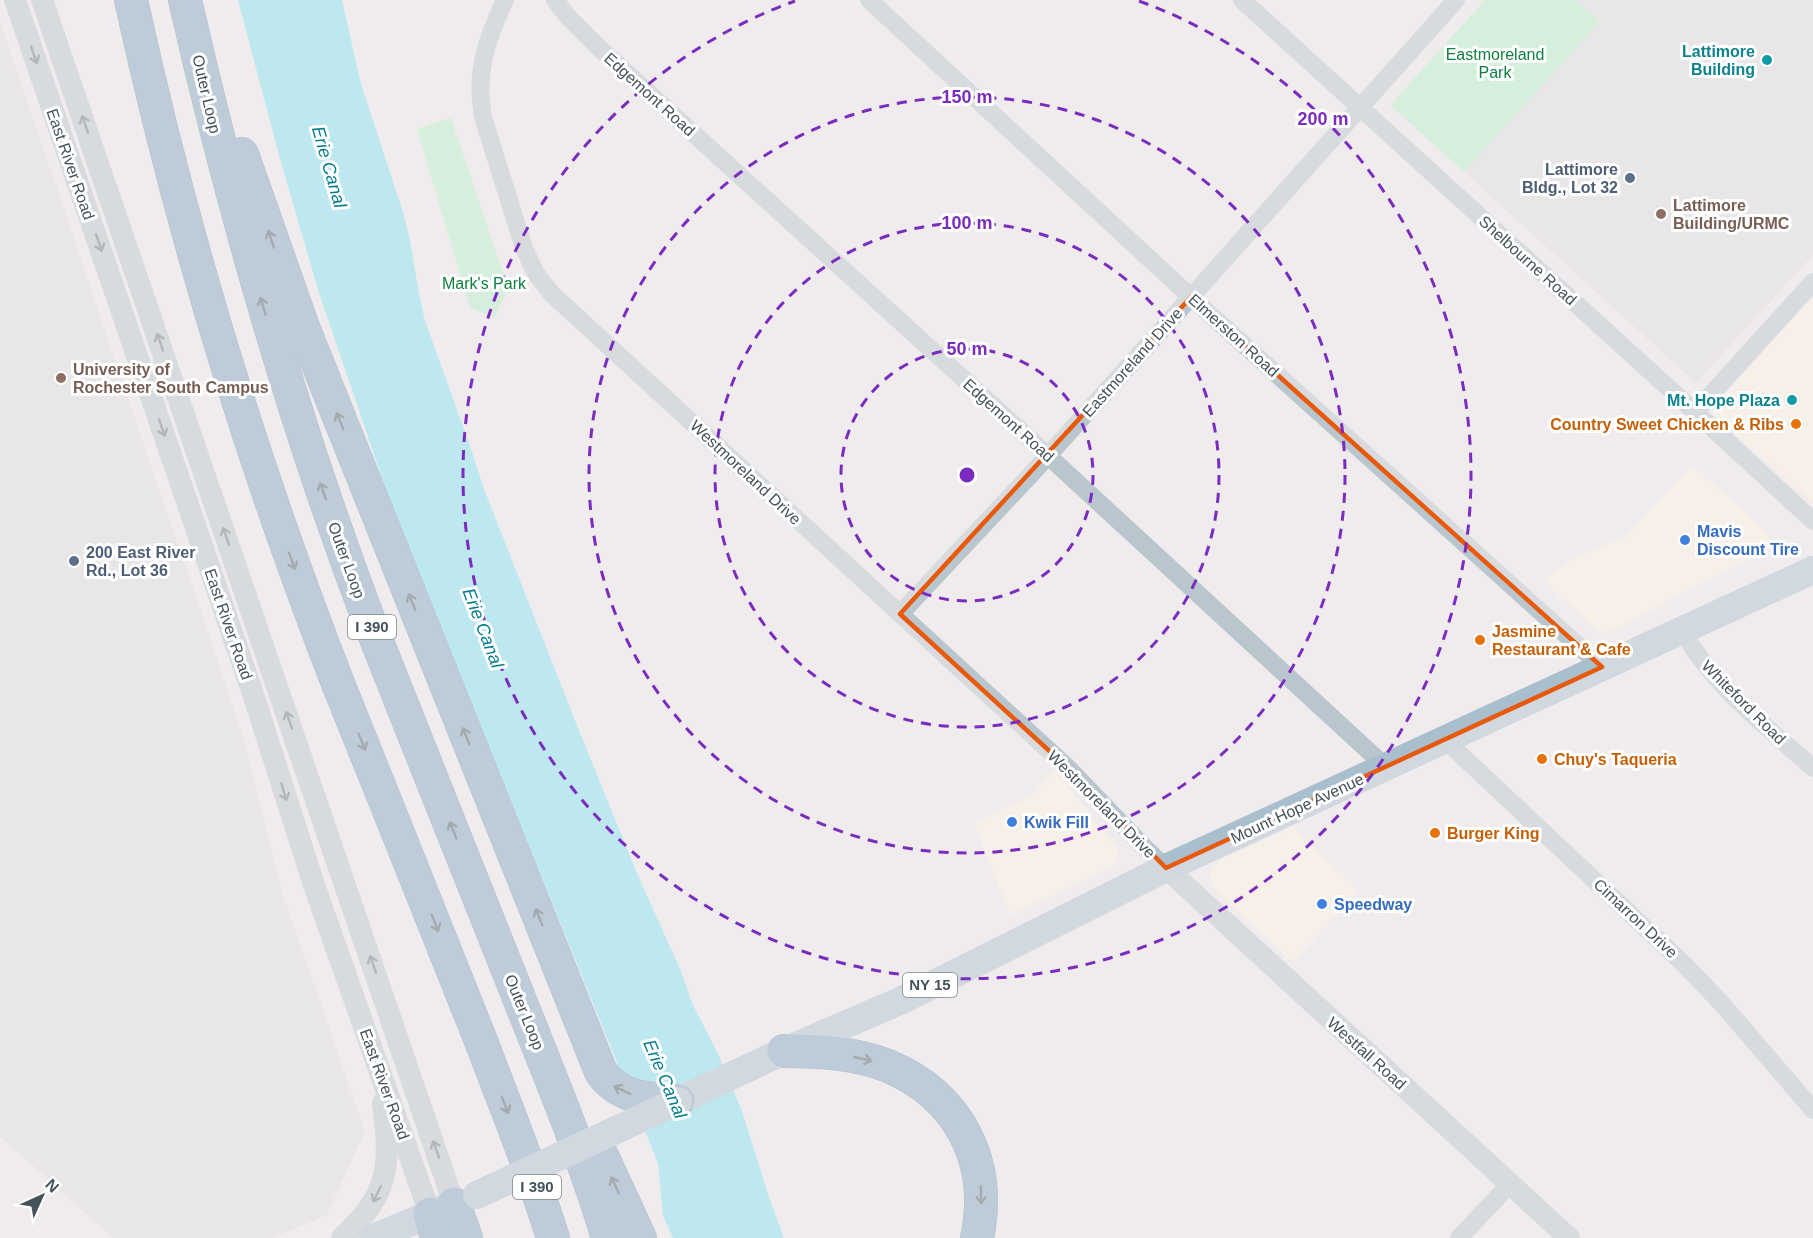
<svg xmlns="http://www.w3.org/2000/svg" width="1813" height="1238" font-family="Helvetica,sans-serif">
<rect width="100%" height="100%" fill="#f0eced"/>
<!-- commercial -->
<path fill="#fdf4e3" d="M1813,297V503L1718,419L1714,414L1715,406L1718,402Z
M1692,466L1741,507L1774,541L1767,551L1702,583L1609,632L1598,630L1553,590L1546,578L1568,561L1623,538Z
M1055,771L1068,784L1084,808L1114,844L1118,850V857L1116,863L1111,867L1010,915L974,822L1032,796Z
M1293,827L1359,891L1292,962L1218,893L1212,885L1210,877L1215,865L1220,860Z"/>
<!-- education -->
<path fill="#e1dddf" d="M1576,0H1813V255L1696,383L1464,172L1600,22Z
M0,21L243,736L283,895L365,1131L327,1215L272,1238H113L0,1136Z"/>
<!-- green -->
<path fill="#b7f1c9" d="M1485,0H1576L1600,22L1464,172L1390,105Z
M451,118L508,288L495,317L470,308L417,129Z"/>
<!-- water -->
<path fill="#81e2f1" d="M238,0H342L361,84L404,215L410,241L419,293L425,321L468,440L484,489L576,723L636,871L680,969L693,1005L719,1056L742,1111L769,1197L784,1238H673L663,1216L658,1163L397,522L319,293L280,159Z"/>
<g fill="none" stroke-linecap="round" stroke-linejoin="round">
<!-- motorway casing -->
<g stroke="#6c8fab" stroke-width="34">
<path id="motorway" d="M131,0C182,234 252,463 339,686C387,806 436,926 483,1046C507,1110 533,1173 553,1238
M185,0C233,210 292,417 368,618C418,747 471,875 521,1003C552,1081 584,1158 608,1238
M242,154L303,327L601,1072C619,1098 650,1100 678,1101
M784,1051C819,1051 856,1053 888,1066C960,1096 993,1163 977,1238
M598,1147L640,1238
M454,1204L466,1238
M430,1214L437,1238"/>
</g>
<!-- minor -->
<path stroke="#bac6cd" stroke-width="18" d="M505,0C486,40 475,73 483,117L524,248L536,274L552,294L1069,769L1143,846L1166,868
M555,0L568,17L596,45L1032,441L1386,767
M869,0L1191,297L1602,667
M1242,0L1695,412L1813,521
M1695,412L1813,282
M900,614L1035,470L1191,297L1456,0
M1682,630C1712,685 1767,727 1813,768
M1445,740L1686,966L1723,1005L1813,1110
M1459,1238L1510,1184"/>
<!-- tertiary -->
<path stroke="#bac6cd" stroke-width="22" d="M15,0L256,703L314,885L430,1214
M42,0L454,1204
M1166,868L1569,1238
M342,1238C390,1193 391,1166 383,1103"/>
<!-- primary -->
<path stroke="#aabfce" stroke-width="28" d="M678,1101L784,1051L900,1001L1166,868L1813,570
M373,1238L450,1206"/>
<!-- motorway -->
<use href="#motorway" stroke="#81a4c0" stroke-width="33"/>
<!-- primary-bridge -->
<path stroke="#aabfce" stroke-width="28" d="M477,1195L678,1101"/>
</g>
<!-- one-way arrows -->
<defs><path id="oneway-shaft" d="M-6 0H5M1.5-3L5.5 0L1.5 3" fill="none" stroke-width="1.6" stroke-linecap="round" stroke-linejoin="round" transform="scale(1.5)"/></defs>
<g stroke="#67757d">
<use href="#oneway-shaft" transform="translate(34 55) rotate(71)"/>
<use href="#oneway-shaft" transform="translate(85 124) rotate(-109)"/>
<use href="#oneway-shaft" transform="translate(99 243) rotate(71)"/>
<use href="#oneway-shaft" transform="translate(160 342) rotate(-109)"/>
<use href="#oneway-shaft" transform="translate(162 428) rotate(71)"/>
<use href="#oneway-shaft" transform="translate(226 536) rotate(-109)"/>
<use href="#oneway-shaft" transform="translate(289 720) rotate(-109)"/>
<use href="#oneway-shaft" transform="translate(284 792) rotate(73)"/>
<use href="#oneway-shaft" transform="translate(373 964) rotate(-109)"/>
<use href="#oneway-shaft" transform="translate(436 1149) rotate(-109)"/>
<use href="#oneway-shaft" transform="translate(377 1194) rotate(116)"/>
</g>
<g stroke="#4a5a65">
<use href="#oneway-shaft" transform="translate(271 239) rotate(-109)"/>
<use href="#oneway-shaft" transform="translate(263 306) rotate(-107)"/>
<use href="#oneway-shaft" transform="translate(340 421) rotate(-112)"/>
<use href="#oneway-shaft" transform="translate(323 491) rotate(-109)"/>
<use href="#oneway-shaft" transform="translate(292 561) rotate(70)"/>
<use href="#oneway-shaft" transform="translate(412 602) rotate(-112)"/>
<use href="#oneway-shaft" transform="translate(466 736) rotate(-112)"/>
<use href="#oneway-shaft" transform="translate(362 742) rotate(68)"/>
<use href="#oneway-shaft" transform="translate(453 830) rotate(-112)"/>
<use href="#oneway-shaft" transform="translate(539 917) rotate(-112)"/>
<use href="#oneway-shaft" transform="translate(435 923) rotate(68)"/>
<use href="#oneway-shaft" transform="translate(863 1059) rotate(13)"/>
<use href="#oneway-shaft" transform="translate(622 1090) rotate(-154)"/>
<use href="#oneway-shaft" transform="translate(505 1105) rotate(69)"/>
<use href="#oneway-shaft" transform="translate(615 1185) rotate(-115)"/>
<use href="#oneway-shaft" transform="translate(981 1195) rotate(89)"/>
</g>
<!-- marked area -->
<path d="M0 0H1813V1238H0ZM1191,297L1602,667L1166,868L1069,769L900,614Z" fill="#f0eced" fill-opacity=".55" fill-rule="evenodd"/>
<path fill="none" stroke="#e8590c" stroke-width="4.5" stroke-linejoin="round" d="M1191,297L1602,667L1166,868L1069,769L900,614Z"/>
<!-- distance rings -->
<g fill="none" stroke="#7b2cbf" stroke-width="3" stroke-dasharray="10 8">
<circle cx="967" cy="475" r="126"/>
<circle cx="967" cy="475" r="252"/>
<circle cx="967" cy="475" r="378"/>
<path d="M1139 1A504 504 0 1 1 795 1"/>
</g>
<!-- markers -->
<g fill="#0f9aa8" stroke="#fff" stroke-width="2">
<circle cx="1767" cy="60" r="6"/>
<circle cx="1792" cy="400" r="6"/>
</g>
<g fill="#5c6f8a" stroke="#fff" stroke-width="2">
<circle cx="1630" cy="178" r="6"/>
<circle cx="74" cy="561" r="6"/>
</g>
<g fill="#8d6e63" stroke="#fff" stroke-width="2">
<circle cx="1661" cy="214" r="6"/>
<circle cx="61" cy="378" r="6"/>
</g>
<g fill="#e8710a" stroke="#fff" stroke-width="2">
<circle cx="1796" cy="424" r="6"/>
<circle cx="1480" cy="640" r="6"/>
<circle cx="1542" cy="759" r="6"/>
<circle cx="1435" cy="833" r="6"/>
</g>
<g fill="#3f7fe0" stroke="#fff" stroke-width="2">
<circle cx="1685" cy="540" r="6"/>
<circle cx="1012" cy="822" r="6"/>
<circle cx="1322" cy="904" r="6"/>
</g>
<g text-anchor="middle" stroke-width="6" stroke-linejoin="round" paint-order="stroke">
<!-- shield labels -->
<g fill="#fff" stroke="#7c868c" stroke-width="1.5">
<rect x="348" y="615" width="48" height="24" rx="4.5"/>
<rect x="903" y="973" width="54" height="24" rx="4.5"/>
<rect x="513" y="1175" width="48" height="24" rx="4.5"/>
</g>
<g font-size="15" font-weight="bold" fill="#44525b">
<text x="372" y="632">I 390</text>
<text x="930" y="990">NY 15</text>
<text x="537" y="1192">I 390</text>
</g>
<!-- culture labels -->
<g font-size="16" font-weight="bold" fill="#0d838f" stroke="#fff" text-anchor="end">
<text x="1755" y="57">Lattimore<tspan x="1755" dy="18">Building</tspan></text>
<text x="1780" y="406">Mt. Hope Plaza</text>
</g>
<!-- park labels -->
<g font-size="16" fill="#108140" stroke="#fff">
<text x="1495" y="60">Eastmoreland<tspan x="1495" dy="18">Park</tspan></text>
<text x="484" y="289">Mark's Park</text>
</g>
<!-- street labels -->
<g font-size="16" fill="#44525b" stroke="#fff">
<text transform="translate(207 94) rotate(77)" y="6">Outer Loop</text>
<text transform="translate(650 94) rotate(42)" y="6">Edgemont Road</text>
<text transform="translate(71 164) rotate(71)" y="6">East River Road</text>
<text transform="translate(1528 260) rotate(42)" y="6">Shelbourne Road</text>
<text transform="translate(1234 335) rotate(42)" y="6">Elmerston Road</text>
<text transform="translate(1132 362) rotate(-48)" y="6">Eastmoreland Drive</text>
<text transform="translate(1009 420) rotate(42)" y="6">Edgemont Road</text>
<text transform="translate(746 472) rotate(43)" y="6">Westmoreland Drive</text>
<text transform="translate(347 560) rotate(70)" y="6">Outer Loop</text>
<text transform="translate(229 624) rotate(71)" y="6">East River Road</text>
<text transform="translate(1744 702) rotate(45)" y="6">Whiteford Road</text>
<text transform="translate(1102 804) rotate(45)" y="6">Westmoreland Drive</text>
<text transform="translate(1297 808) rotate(-25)" y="6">Mount Hope Avenue</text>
<text transform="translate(1636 918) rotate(43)" y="6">Cimarron Drive</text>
<text transform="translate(525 1012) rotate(68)" y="6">Outer Loop</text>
<text transform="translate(1367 1053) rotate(42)" y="6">Westfall Road</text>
<text transform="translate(385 1084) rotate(70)" y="6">East River Road</text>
</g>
<!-- service labels -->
<g font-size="16" font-weight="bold" fill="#4e5e75" stroke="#fff" text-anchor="end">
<text x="1618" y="175">Lattimore<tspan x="1618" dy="18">Bldg., Lot 32</tspan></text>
<text x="86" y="558" text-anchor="start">200 East River<tspan x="86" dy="18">Rd., Lot 36</tspan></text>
</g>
<!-- education labels -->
<g font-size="16" font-weight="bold" fill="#785e54" stroke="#fff" text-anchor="start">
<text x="1673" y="211">Lattimore<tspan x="1673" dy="18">Building/URMC</tspan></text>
<text x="73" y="375">University of<tspan x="73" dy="18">Rochester South Campus</tspan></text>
</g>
<!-- food labels -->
<g font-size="16" font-weight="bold" fill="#c56008" stroke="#fff" text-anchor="start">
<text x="1784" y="430" text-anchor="end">Country Sweet Chicken &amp; Ribs</text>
<text x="1492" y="637">Jasmine<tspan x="1492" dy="18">Restaurant &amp; Cafe</tspan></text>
<text x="1554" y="765">Chuy's Taqueria</text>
<text x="1447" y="839">Burger King</text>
</g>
<!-- shop labels -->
<g font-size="16" font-weight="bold" fill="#366cbe" stroke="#fff" text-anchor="start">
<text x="1697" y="537">Mavis<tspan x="1697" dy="18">Discount Tire</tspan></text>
<text x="1024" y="828">Kwik Fill</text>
<text x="1334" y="910">Speedway</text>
</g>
<!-- water labels -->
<g font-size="18" font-style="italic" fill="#067d8f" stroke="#fff">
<text transform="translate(329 167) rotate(74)" y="6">Erie Canal</text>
<text transform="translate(483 628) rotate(69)" y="6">Erie Canal</text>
<text transform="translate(665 1079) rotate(67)" y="6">Erie Canal</text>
</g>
</g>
<circle cx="967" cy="475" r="9" fill="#7b2cbf" stroke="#fff" stroke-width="3"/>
<g font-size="18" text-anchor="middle" font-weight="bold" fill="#7b2cbf" stroke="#fff" stroke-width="6" stroke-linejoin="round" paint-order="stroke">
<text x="967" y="103">150 m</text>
<text x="1323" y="125">200 m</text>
<text x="967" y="229">100 m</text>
<text x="967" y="355">50 m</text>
</g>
<!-- north arrow -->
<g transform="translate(42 1196) rotate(45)" stroke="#ffffff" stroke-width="4.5" paint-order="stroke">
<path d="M0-4.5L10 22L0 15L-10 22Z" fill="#44525b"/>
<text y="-9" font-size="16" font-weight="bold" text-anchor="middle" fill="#44525b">N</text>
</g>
</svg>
